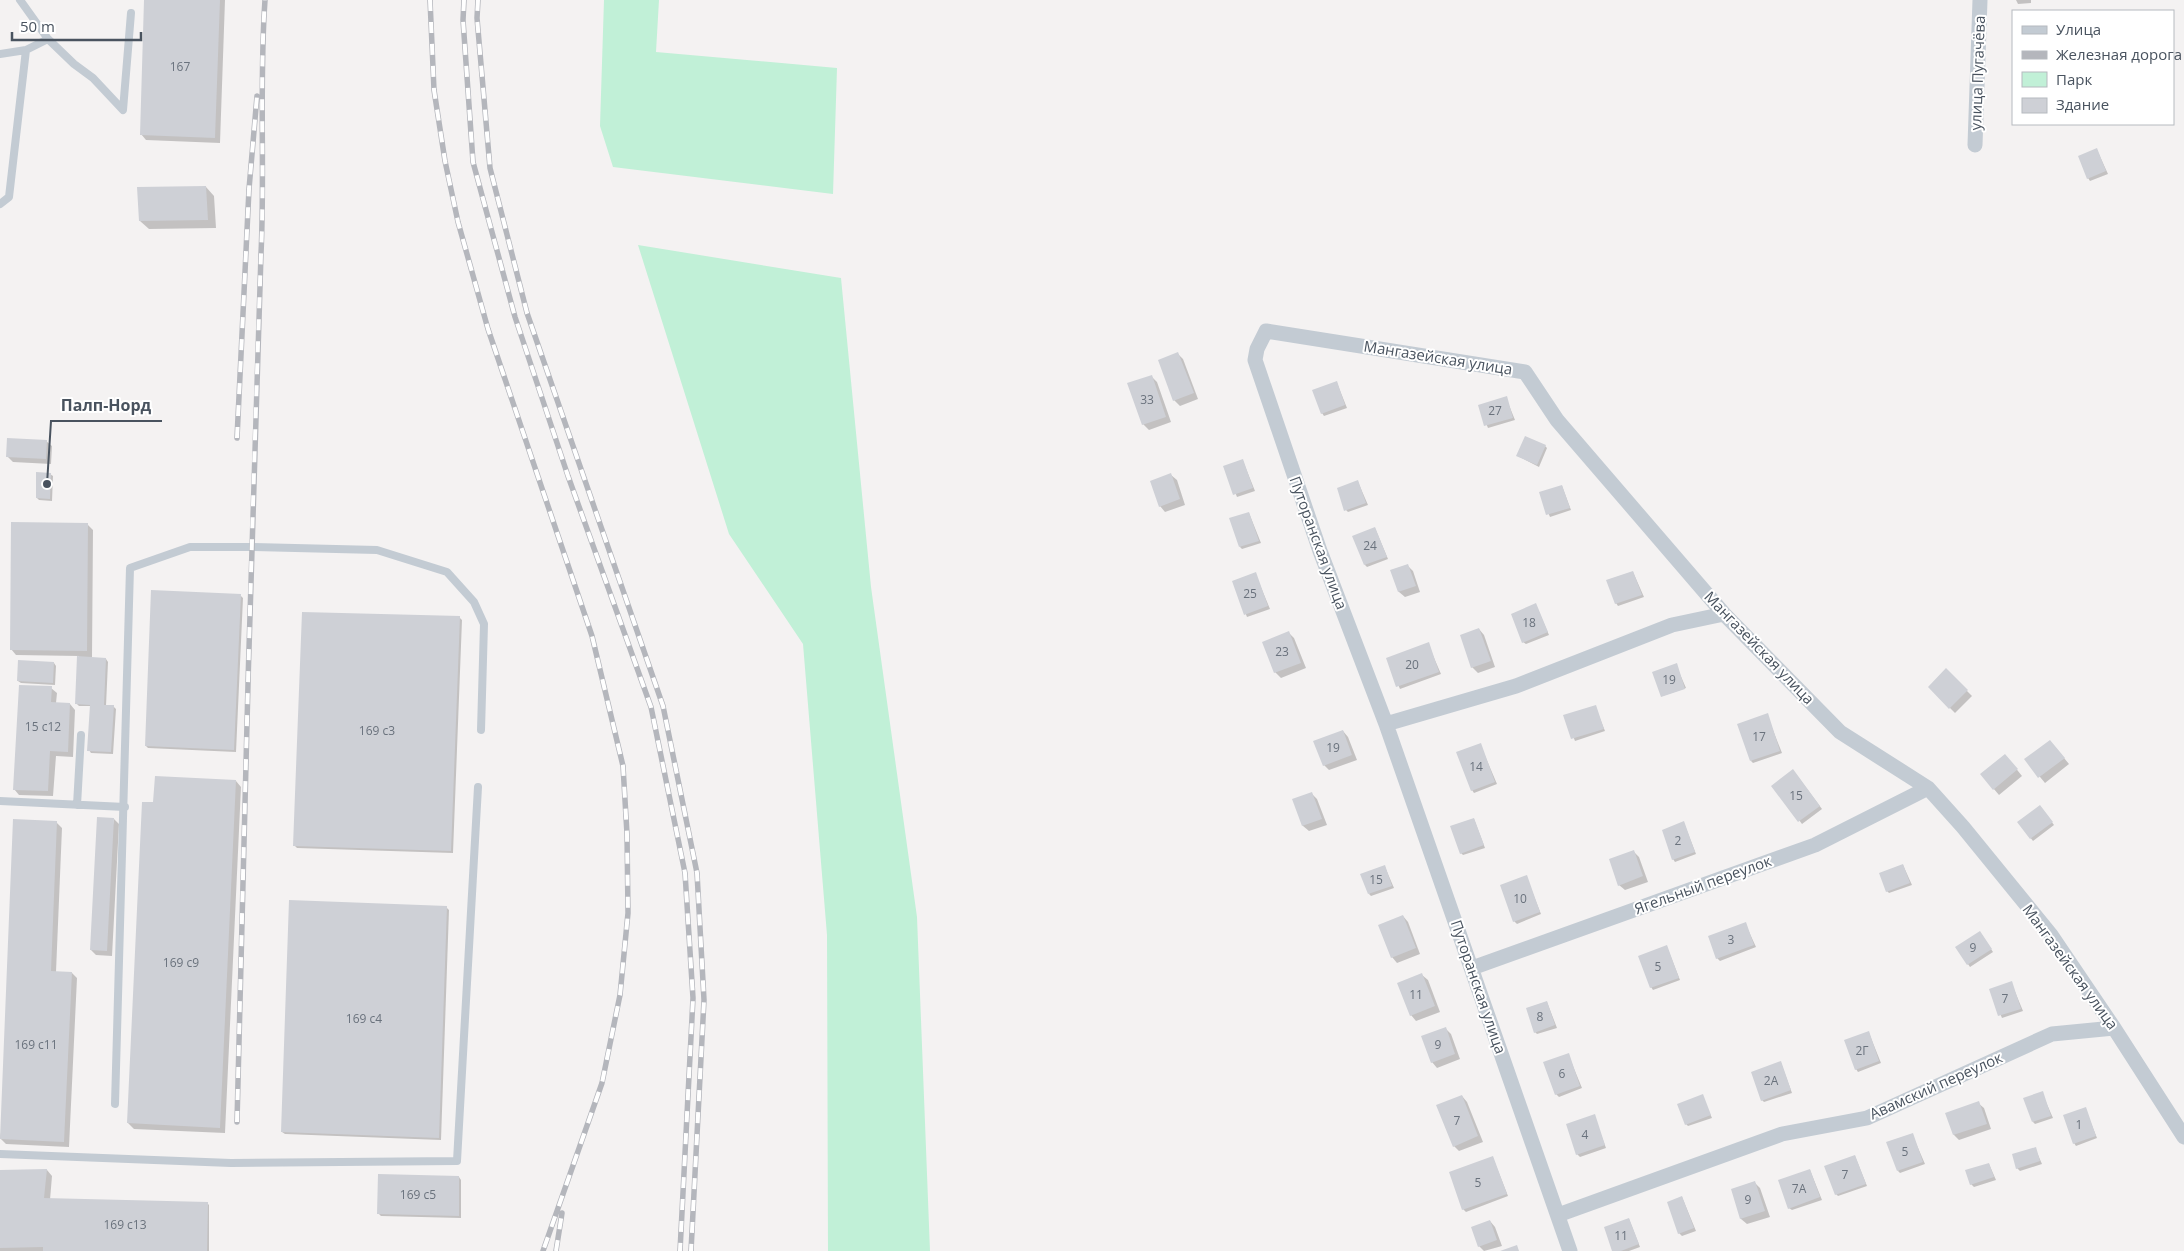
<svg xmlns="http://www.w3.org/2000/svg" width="2184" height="1251" font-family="'Open Sans',sans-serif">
<rect width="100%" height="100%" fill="#f4f2f2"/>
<!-- green -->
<path fill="#c1f0d7" d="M604,0H659L656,52L837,68L833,194L613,167L600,126Z
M638,245L841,278L871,587L917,917L930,1251H828L827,935L803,644L729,534Z"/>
<!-- shadow -->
<path fill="#0003" d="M146,0H225L220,143L146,140L141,134Z
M2016,0H2031V3L2018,4Z
M2097,150L2108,174L2090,181L2088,178Z
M206,187L214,196L216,228L149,229L140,221Z
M1178,354L1183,359L1198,399L1180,406L1174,400Z
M1151,376L1157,382L1171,422L1149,430L1143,424Z
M1337,383L1347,408L1324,416L1322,413Z
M1506,398L1515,420L1488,428L1479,406Z
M46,441L52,446L51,464L13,462L7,456Z
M1545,446L1547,448L1539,467L1518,456Z
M1243,461L1255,491L1237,497L1225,467Z
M50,474L53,476L52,501L39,500L37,498Z
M1171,475L1177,480L1185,505L1165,512L1160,506Z
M1358,482L1368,505L1348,512L1346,510Z
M1562,486L1571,510L1550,517L1540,493Z
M1249,513L1261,543L1242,549L1240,547Z
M88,525L93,530L92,658L106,659L108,662L106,706H113L116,709L113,754L91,753L89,750L91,706H79L76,703L79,656L16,655L11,649Z
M1375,528L1388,559L1367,567L1365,565Z
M1407,565L1413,571L1420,592L1405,597L1399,592L1392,571Z
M1633,572L1644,597L1618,606L1616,603Z
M1255,573L1270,609L1247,617L1233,582Z
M240,595L243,598L236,752L148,748L146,746Z
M1536,605L1549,635L1526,644L1523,642Z
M459,617L462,620L453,853L297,848L295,846Z
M1479,629L1484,635L1495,667L1478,673L1472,667Z
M1289,633L1294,638L1306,668L1281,678L1275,672Z
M1428,644L1441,674L1400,689L1387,659Z
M54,663L56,666L55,685L21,683L18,681Z
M1676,665L1686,688L1662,696Z
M1946,670L1972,696L1955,713L1929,687Z
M51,688L57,693L56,703L70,704L75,710L73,757L56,756L53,796L19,795L14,789Z
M1595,706L1605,731L1575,741L1565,716Z
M1767,715L1782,753L1753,763L1751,761Z
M1343,731L1348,737L1357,760L1329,770L1324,765Z
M1480,744L1497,784L1474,793L1472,790Z
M2055,747L2069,764L2045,783L2026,760Z
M2010,761L2022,776L1999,795L1982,775Z
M1795,773L1822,809L1802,824L1773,786Z
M236,781L241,787L225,1133L134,1129L128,1123L154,804Z
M1312,794L1317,799L1327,825L1309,831L1303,826L1294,800Z
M2042,809L2054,825L2033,841L2019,823Z
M114,819L119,824L112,956L96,955L91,950Z
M1474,819L1485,848L1463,855L1461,853Z
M56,822L62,828L56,972L72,973L77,978L69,1147L6,1144L0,1138Z
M1684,823L1696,854L1675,862L1673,859Z
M1633,851L1639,857L1648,882L1625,890L1619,885Z
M1903,865L1912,885L1889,893L1887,891Z
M1385,867L1394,888L1371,896L1369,894Z
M1526,876L1541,914L1517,924L1514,921Z
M446,907L449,910L441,1140L285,1134L282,1132Z
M1403,916L1408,922L1420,954L1397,963L1392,957Z
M1745,923L1756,947L1720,961L1717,958Z
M1982,935L1993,952L1970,967L1957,948Z
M1667,947L1680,980L1653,990L1651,987Z
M1422,975L1428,980L1440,1012L1416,1021L1411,1015Z
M2011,982L2023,1011L2002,1018L1990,990Z
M1547,1002L1557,1028L1537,1034L1535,1032Z
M1445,1028L1451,1034L1460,1059L1437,1068L1432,1062Z
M1869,1033L1881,1063L1858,1072L1856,1069Z
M1568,1054L1582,1088L1559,1097L1556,1094Z
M1781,1063L1792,1093L1764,1102L1762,1100Z
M2042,1093L2053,1118L2035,1124L2033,1122Z
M1462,1096L1467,1102L1483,1142L1459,1151L1454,1146Z
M1702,1096L1712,1118L1688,1126L1686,1124Z
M1978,1103L1984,1108L1991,1129L1959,1140L1954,1135L1947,1114Z
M2085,1108L2097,1138L2076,1146L2074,1143Z
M1594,1116L1606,1148L1580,1157L1577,1154Z
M1912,1134L1925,1164L1900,1173L1898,1171Z
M2035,1148L2042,1164L2020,1171L2017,1168Z
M1855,1156L1867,1186L1838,1196L1836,1194Z
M1493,1158L1508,1196L1466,1212L1463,1209Z
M1989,1164L1996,1180L1974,1187L1971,1184Z
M47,1170L52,1176L50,1200L207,1203L209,1205V1251H0V1171Z
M1810,1170L1822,1200L1792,1210L1789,1208Z
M459,1177L461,1180V1218L381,1216L378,1213Z
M1755,1183L1760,1188L1770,1217L1747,1224L1741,1219L1732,1190Z
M1682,1197L1696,1231L1682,1236L1679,1233Z
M1629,1219L1640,1247L1629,1251H1613Z
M1490,1221L1495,1227L1502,1246L1484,1251L1479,1246Z"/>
<!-- building -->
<path fill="#ced0d6" d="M144,0H220L215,138L140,135Z
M2097,148L2106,171L2087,179L2078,156Z
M206,186L208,220L139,221L137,187Z
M1178,352L1194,393L1173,401L1158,360Z
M1152,375L1166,417L1142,425L1127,383Z
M1337,381L1345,405L1321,414L1312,390Z
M1507,396L1513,418L1484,426L1478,405Z
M1525,436L1546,445L1537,465L1516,456Z
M7,438L47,440L46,459L6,457Z
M1243,459L1253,488L1233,495L1223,466Z
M36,472L51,473L50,499L36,498Z
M1171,473L1180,499L1159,507L1150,481Z
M1358,480L1366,503L1344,511L1337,488Z
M1562,485L1570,508L1546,515L1539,492Z
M1249,512L1259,541L1239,547L1229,518Z
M11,522L88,523L87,651L10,650Z
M1375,527L1387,557L1364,565L1352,536Z
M1408,564L1416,586L1398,592L1390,570Z
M1633,571L1642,595L1615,604L1606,580Z
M1256,572L1268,606L1244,615L1232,581Z
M151,590L241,594L234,750L145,746Z
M1536,603L1548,632L1522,643L1511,614Z
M302,612L460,616L451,851L293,846Z
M1479,628L1491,661L1471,668L1460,635Z
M1289,631L1301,663L1274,673L1262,642Z
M1429,642L1439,672L1396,687L1386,658Z
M77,656L106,658L104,705H114L111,752L87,751L90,705L75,704Z
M18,660L54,662L53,683L17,681Z
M1677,663L1685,689L1661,697L1652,672Z
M1946,668L1968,690L1949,709L1928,687Z
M19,685L52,686L51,702L70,703L68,752L50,751L48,791L13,790Z
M1596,705L1604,729L1571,739L1563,715Z
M1768,713L1780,751L1750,761L1737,724Z
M1343,730L1352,755L1323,766L1313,741Z
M2050,740L2065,758L2038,778L2024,759Z
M1481,743L1495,782L1471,791L1456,752Z
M2005,754L2018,769L1993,790L1980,774Z
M1793,769L1820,806L1798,822L1771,786Z
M155,776L236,780L220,1128L127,1123L142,802H153Z
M1312,792L1322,819L1302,826L1292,799Z
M2040,805L2053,822L2030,839L2017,822Z
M97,817L114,818L107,951L90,950Z
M1474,818L1484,845L1460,854L1450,826Z
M13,819L57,821L51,971L72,972L64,1142L0,1139Z
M1684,821L1695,852L1672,860L1662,830Z
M1634,850L1643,876L1618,886L1609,859Z
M1903,864L1910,883L1886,892L1879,873Z
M1385,865L1392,886L1368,894L1360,874Z
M1527,875L1540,912L1513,922L1500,885Z
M289,900L447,906L439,1138L281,1132Z
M1403,915L1416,948L1391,958L1378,925Z
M1746,922L1754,945L1716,959L1708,936Z
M1980,931L1992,949L1967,965L1955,947Z
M1667,945L1679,978L1650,988L1638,956Z
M1422,973L1435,1006L1410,1016L1397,983Z
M2012,981L2021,1009L1998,1016L1989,989Z
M1547,1001L1555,1025L1534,1033L1526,1008Z
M1446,1027L1455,1054L1431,1063L1421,1036Z
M1869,1031L1879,1061L1855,1070L1844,1040Z
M1569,1053L1580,1086L1555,1095L1543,1062Z
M1781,1061L1791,1090L1761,1101L1751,1072Z
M2043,1091L2051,1116L2032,1122L2023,1098Z
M1703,1094L1711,1115L1685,1125L1677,1104Z
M1462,1095L1478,1136L1453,1147L1436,1105Z
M1979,1101L1987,1124L1953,1135L1945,1113Z
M2086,1107L2096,1136L2073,1144L2063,1115Z
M1595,1114L1605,1145L1576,1155L1566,1124Z
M1913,1133L1923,1162L1897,1171L1886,1142Z
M2036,1147L2040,1161L2016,1169L2012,1154Z
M1855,1155L1866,1184L1835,1195L1824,1166Z
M1493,1156L1507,1194L1462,1210L1449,1172Z
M1989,1163L1994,1177L1970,1185L1965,1170Z
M47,1169L44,1198L208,1202L207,1251H43V1247L0,1248V1170Z
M1810,1169L1820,1197L1788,1209L1778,1180Z
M378,1174L459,1176V1216L377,1214Z
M1755,1181L1765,1211L1740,1219L1731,1189Z
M1682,1196L1694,1228L1678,1234L1667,1202Z
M1629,1218L1639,1244L1621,1251H1612L1604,1227Z
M1490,1220L1497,1240L1478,1247L1471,1227Z
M1517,1245L1519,1251H1500Z"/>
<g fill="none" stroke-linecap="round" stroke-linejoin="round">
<!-- lane -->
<path stroke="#c3cbd3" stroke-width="8" d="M20,0L48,39
M0,54L26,50
M0,204L9,197L26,50L48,39L74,64L93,78L123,110L131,13
M0,801L125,807
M77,805L81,735
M115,1104L130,568L190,547H251L377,550L447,572L474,602L484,624L481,730
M0,1154L231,1163L457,1161L478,787"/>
<!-- street -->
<path stroke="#c3cbd3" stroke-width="15" d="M1975,145L1980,0
M1386,724L1516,686L1672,625L1724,614
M1472,968L1815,845L1928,788
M1558,1215L1782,1134L1867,1118L2052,1034L2114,1028
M1570,1251L1386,724L1320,551L1255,360L1257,349L1266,331L1525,372L1557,420L1724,614L1840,732L1928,788L1963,827L2051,935L2114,1028L2184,1137"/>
<!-- rail casing -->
<g stroke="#b4b6bc" stroke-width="5.5">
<path id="rail" d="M430,0L434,90L445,161L458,222L488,329L592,636L623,766L627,834L628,913L620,995L602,1083L543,1251
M464,0L463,20L473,162L515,317L568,476L651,707L685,873L693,998L680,1251
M478,0L477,18L490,168L527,313L663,706L697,873L704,1000L691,1251
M237,438L249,189L257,96
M237,1122C244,833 251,543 261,254C265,169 259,84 265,0
M556,1251L562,1213"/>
</g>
<!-- rail -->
<use href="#rail" stroke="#fff" stroke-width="4" stroke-dasharray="11" stroke-linecap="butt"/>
</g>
<g text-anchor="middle" stroke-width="4" stroke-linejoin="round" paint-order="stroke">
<!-- number labels -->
<g font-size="12" fill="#6a727d">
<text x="180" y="71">167</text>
<text x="1147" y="404">33</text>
<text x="1495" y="415">27</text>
<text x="1370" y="550">24</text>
<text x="1250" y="598">25</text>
<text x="1529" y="627">18</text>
<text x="1282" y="656">23</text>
<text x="1412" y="669">20</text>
<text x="1669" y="684">19</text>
<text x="43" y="731">15 с12</text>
<text x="377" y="735">169 с3</text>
<text x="1759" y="741">17</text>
<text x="1333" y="752">19</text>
<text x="1476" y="771">14</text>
<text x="1796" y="800">15</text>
<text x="1678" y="845">2</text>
<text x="1376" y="884">15</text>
<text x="1520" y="903">10</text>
<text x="1731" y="944">3</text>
<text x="1973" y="952">9</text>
<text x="181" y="967">169 с9</text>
<text x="1658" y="971">5</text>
<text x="1416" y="999">11</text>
<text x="2005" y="1003">7</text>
<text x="1540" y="1021">8</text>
<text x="364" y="1023">169 с4</text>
<text x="36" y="1049">169 с11</text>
<text x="1438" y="1049">9</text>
<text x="1862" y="1055">2Г</text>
<text x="1562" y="1078">6</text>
<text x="1771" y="1085">2А</text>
<text x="1457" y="1125">7</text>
<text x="2079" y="1129">1</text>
<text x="1585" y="1139">4</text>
<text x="1905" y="1156">5</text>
<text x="1845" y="1179">7</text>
<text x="1478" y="1187">5</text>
<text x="1799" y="1193">7А</text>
<text x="418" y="1199">169 с5</text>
<text x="1748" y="1204">9</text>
<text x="125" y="1229">169 с13</text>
<text x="1621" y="1240">11</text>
</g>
<!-- street labels -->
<g font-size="15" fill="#49535f" stroke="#fff">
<text transform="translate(1978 73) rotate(-88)" y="5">улица Пугачёва</text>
<text transform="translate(1438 358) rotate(9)" y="5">Мангазейская улица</text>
<text transform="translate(1318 543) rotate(70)" y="5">Путоранская улица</text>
<text transform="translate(1759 648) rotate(46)" y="5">Мангазейская улица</text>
<text transform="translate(1703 885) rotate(-20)" y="5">Ягельный переулок</text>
<text transform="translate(2070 967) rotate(54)" y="5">Мангазейская улица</text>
<text transform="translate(1478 987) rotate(71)" y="5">Путоранская улица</text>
<text transform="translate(1936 1086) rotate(-24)" y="5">Авамский переулок</text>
</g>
</g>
<!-- callouts -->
<path fill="none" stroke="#49535f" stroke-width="2" d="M47 484L51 421H162"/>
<circle fill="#49535f" stroke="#fff" stroke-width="2" cx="47" cy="484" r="5"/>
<g font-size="16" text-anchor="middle" font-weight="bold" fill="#49535f" stroke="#fff" stroke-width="4" stroke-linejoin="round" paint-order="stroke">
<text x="106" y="411">Палп-Норд</text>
</g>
<!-- legend -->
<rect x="2012" y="10" width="162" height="115" fill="#ffffff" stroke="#b6babf"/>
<rect x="2022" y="26" width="25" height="8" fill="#c3cbd3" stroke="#b6babf"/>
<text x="2056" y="35" font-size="15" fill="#49535f">Улица</text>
<rect x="2022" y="51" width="25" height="8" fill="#b4b6bc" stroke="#b6babf"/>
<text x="2056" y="60" font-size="15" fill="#49535f">Железная дорога</text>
<rect x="2022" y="72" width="25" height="15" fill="#c1f0d7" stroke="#b6babf"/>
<text x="2056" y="85" font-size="15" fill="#49535f">Парк</text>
<rect x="2022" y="98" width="25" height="15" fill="#ced0d6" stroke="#b6babf"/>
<text x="2056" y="110" font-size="15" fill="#49535f">Здание</text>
<!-- scale -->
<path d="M12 32v8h129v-8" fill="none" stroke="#49535f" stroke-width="2.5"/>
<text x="20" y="32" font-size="15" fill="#49535f" stroke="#ffffff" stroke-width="4" paint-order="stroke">50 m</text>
</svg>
